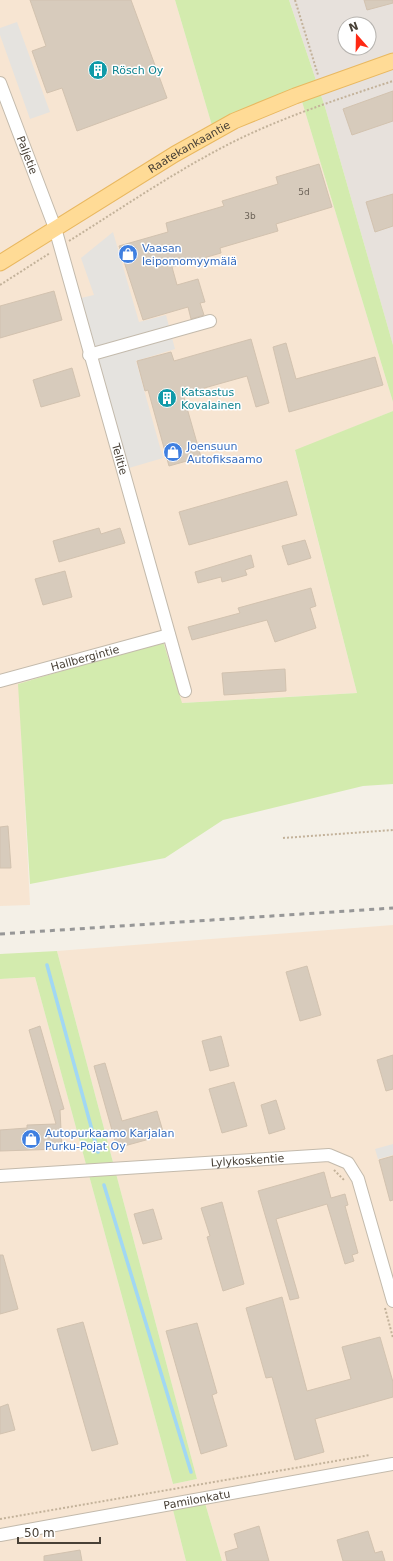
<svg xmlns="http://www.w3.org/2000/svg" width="393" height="1561" font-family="'DejaVu Sans',sans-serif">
<rect width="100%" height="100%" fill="#f4f0e7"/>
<!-- commercial -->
<path fill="#f7e5d2" d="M0,0H175L213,129L300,95L393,402V411L295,451L357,693L181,703L163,641L19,684L30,905L0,906Z
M393,925V1561H222L205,1503L173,1510L186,1561H0V979L35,977L173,1484L197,1479L57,951Z"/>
<!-- industrial -->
<path fill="#e7e1dc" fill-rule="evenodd" d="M289,0H393V345L325,107ZM345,24H369V48H345Z"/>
<!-- green -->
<path fill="#d3ebae" d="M175,0H289L325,107L393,345V402L300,95L213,129Z
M393,411V784L363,786L223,820L165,858L30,884L18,684L163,641L182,703L357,693L295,450Z
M57,951L197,1479L173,1484L35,977L0,979V954Z
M205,1503L222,1561H186L173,1510Z"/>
<!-- parking -->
<path fill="#e5e3df" d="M17,22L50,112L30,119L0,35V28Z
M113,232L139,322L166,315L175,349L136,361L163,458L129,468L81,298L94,295L81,258Z
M393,1144V1155L378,1159L375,1149Z"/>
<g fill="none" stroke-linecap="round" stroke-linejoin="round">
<!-- stream -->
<path stroke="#a1d7f4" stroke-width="3.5" d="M47,965L98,1152
M104,1185L191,1472"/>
</g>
<!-- building -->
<path fill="#d7cbbc" stroke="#d2c2af" d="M30,0H131L167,98L77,131L62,88L47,93L32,51L46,46Z
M364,0H393V3L367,10Z
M393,91V121L352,135L343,109Z
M319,164L332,207L276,224L278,231L220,248L221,253L172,267L177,285L198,279L205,302L200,303L204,315L191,319L188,307L143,320L119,246L168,232L166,223L224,206L222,201L278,184L276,177Z
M393,194V226L375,232L366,202Z
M54,291L62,320L0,338V306Z
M251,339L269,403L256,407L247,376L183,394L201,457L169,466L148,390L145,391L137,361L171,352L174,361Z
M286,343L296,379L375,357L383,385L289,412L273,347Z
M72,368L80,396L41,407L33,380Z
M287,481L297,515L189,545L179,512Z
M99,528L101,534L120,528L125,543L59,562L53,541Z
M305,540L311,558L288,565L282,546Z
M251,555L254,567L245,570L247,575L222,582L221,577L198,583L195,572Z
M65,571L72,597L43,605L35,579Z
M311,588L316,606L310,608L316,628L275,642L267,620L192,640L188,627L240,613L238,608Z
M285,669L286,691L224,695L222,673Z
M8,826L11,868H0V827Z
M307,966L321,1015L300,1021L286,972Z
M40,1026L64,1109L60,1110L62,1149L0,1151V1130L27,1128V1125L56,1124L29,1030Z
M221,1036L229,1066L210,1071L202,1041Z
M393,1055V1089L386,1091L377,1060Z
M105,1063L122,1121L157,1111L164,1135L117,1148L94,1066Z
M234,1082L247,1126L222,1133L209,1089Z
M276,1100L285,1129L269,1134L261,1105Z
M393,1156V1200L390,1201L379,1160Z
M324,1172L331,1198L345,1194L348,1205L345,1206L358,1253L352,1255L354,1261L345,1264L327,1204L276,1219L299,1298L290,1300L258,1191Z
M222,1202L244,1284L223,1291L207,1237L210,1236L201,1208Z
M153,1209L162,1239L143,1244L134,1214Z
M0,1255H3L18,1309L0,1314Z
M282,1297L307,1391L351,1379L342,1347L380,1337L393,1382V1397L315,1419L324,1452L295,1460L272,1377L266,1378L246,1308Z
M83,1322L118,1444L92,1451L57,1329Z
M197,1323L217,1393L212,1395L227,1446L201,1454L166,1331Z
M8,1404L15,1430L0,1434V1407Z
M259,1526L269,1561H227L225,1552L238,1548L234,1534Z
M368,1531L375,1553L382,1551L385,1561H343L337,1540Z
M80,1550L82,1561H44V1556Z"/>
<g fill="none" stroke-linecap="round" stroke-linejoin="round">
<!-- minor casing -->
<g stroke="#c3baac" stroke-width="14">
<g id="minor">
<path id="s1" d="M0,83L55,228L185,691"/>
<path d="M89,355L210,321"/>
<path id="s2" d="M0,681L169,635"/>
<path id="s3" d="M0,1176L329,1155L348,1163L358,1179L393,1301"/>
<path id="s4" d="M0,1535L393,1464"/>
</g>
</g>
<!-- major casing -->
<g stroke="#e9b860" stroke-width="17">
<g id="major">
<path id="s5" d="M0,263L175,154L234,121L295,96L393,61"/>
</g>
</g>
<!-- path -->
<path stroke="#c3b29a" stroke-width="2" stroke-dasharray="2 2" stroke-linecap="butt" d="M295,0L318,75
M69,241C125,206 180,168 239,139C289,115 341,98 393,81
M0,285L50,253
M283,838L393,830
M334,1170L345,1181
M385,1308L393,1338
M0,1519L370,1455"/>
<!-- minor -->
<use href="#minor" stroke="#fff" stroke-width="12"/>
<!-- major -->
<use href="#major" stroke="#ffdb96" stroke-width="15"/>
<!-- rail -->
<path stroke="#979797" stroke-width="3" stroke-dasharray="5 5" stroke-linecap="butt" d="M0,934L393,908"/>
</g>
<!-- icons -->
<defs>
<g id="building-disc" transform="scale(1)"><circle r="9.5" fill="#0f9aa8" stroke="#fff"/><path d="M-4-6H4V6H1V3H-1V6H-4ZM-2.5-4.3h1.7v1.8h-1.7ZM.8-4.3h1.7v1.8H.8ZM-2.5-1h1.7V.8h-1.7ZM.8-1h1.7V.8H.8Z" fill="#fff"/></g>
<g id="shop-disc" transform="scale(1)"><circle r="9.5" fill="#3f7fe0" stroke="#fff"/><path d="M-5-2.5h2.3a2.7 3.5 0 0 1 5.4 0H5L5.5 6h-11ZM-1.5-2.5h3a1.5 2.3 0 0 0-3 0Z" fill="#fff"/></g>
</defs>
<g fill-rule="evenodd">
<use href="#building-disc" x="98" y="70"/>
<use href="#shop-disc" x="128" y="254"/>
<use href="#building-disc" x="167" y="398"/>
<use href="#shop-disc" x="173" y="452"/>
<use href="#shop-disc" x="31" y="1139"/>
</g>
<g text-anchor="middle" stroke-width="3" stroke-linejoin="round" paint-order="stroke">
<!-- number labels -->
<g font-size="9" fill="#6c6358">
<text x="304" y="195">5d</text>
<text x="250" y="219">3b</text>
</g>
<!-- culture labels -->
<g font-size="11" fill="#0d838f" stroke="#fff" text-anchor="start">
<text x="112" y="74">Rösch Oy</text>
<text x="181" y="396">Katsastus<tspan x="181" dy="13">Kovalainen</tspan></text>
</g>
<!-- street labels -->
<g font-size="11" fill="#484036" stroke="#fff">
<text dy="4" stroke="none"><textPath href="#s5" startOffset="222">Raatekankaantie</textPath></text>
<text dy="4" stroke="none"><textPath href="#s1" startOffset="77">Paljetie</textPath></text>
<text dy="4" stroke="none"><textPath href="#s1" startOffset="395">Telitie</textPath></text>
<text dy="4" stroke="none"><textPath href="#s2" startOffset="88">Hallbergintie</textPath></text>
<text dy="4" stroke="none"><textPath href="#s3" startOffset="248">Lylykoskentie</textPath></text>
<text dy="4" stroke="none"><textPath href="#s4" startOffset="200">Pamilonkatu</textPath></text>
</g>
<!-- shop labels -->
<g font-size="11" fill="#366cbe" stroke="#fff" text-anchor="start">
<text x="142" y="252">Vaasan<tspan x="142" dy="13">leipomomyymälä</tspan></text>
<text x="187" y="450">Joensuun<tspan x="187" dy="13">Autofiksaamo</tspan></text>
<text x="45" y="1137">Autopurkaamo Karjalan<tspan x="45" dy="13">Purku-Pojat Oy</tspan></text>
</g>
</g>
<!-- north arrow -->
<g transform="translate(357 36) rotate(340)"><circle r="19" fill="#ffffff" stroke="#b6b3af"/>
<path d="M0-3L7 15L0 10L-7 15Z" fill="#ff2914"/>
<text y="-6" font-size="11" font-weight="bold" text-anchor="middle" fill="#484036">N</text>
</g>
<!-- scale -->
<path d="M18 1537v6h82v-6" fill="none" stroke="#484036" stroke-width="2"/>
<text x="24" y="1537" font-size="12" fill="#484036" stroke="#ffffff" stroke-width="3" paint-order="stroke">50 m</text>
</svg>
